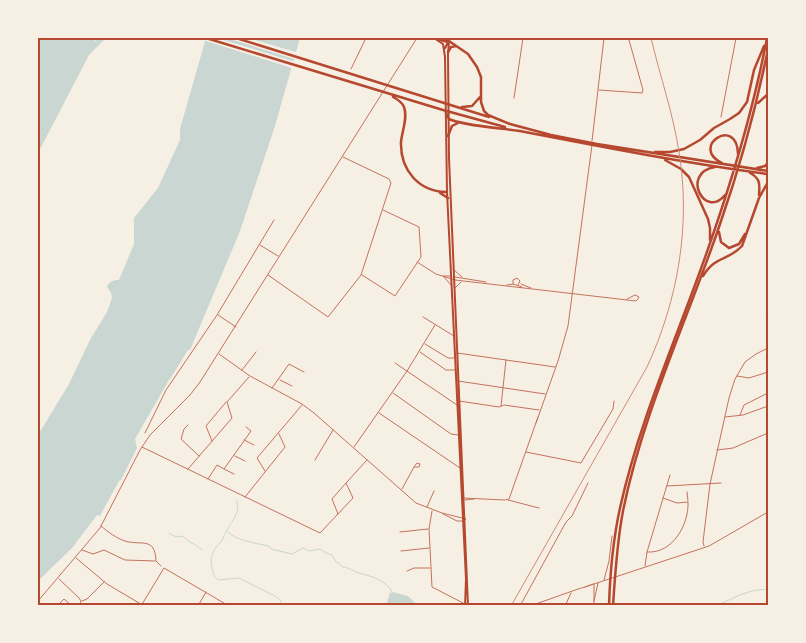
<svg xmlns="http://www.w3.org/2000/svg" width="806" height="643" font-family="Poppins,sans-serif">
<rect width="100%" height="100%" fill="#f6efe4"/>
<!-- water -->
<path fill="#c9d6d2" d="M40,38H96L94,42L100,38H106L89,55L38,153V44Z
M206,38H300L274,129L240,231L190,350H188L170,379L169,380L135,439L137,448L121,480L119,481L100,516L97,515L72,548L38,581V435L69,384L90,340L107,312L112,298L111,293L107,287C109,281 114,280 119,280L134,244V218L158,188L180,140V129Z
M393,592L408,596L417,605H386L390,593Z"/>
<!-- pier -->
<path fill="#f6efe4" d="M203,38H217L296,62L295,69L203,40Z
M227,38H248L299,53L297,60Z"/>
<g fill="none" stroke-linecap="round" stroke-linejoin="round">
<!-- stream -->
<path stroke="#c9d6d2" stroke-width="1" d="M236,500C242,512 231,522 226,532C225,533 223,539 223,539C214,549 208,557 213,571C214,576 215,578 219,580L239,578L275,596L280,600L283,606
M227,531C233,540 259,544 269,546L271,549L292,554L303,548L309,551L320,549L326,553L332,555L336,562L339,563L342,567C349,567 354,572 362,574C371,576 388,581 392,592
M169,533L176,537L183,536C189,543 196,544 202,550
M716,606C732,599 752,587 768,590"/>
<!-- minor -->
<path stroke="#c5725c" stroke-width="1" d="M351,69L366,38
M599,90L642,93L643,90L629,40L624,38
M514,98L523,38
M721,117L736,38
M260,245L278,256
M417,262L436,274L455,280L636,301L638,299L639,297L635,295L627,299
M454,270L462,277
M268,275L328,317L361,275L391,183L389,179L343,157
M362,275L395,296L421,257L419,227L383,210
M443,276H451
M444,277L451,285
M455,277L486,282
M513,284V280L517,278L520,281L518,285
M521,284L531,288
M507,285L513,284L522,287
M455,288L461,282
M218,315L236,327
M766,316L768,314
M423,317L454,336
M425,344L448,358H454
M420,352L446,370H455
M457,353L555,367
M219,354L250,376L302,404L314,413L416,503L442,513L466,519L464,521H457L443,514
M395,363L457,405
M242,370L256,352
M737,376L749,378L768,372
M280,380L292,386
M458,381L545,394
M272,388L289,364L304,372
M393,393L451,434L458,435
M459,401L499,407L504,405L539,410
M501,406L506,360
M379,413L460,468
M740,415L744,405L768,393
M725,417L743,415L768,406
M188,425L184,429L181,439L199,456
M145,433L166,390L217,315L274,220
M244,440L254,445
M212,441L206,426L226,402
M142,447L320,533L353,498L346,483L367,460
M354,447L407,371L435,325
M717,450L733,448L768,433
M526,452L581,463L613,409L614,401
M235,456L245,461
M315,460L333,430
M188,469L232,418L227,402L249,377
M224,469L234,474
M265,471L257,458L302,405
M208,479L217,465L224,469L251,431L246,427
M667,486L721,483
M402,489L414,467H419L420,464L417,463L414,467
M687,492L688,501
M245,497L285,447L279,434
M508,500L539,508
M427,507L434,491
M432,511L429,529L432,587L465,604
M338,514L332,499L346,483
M101,526C108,532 116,538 125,541C141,546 155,536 156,561L161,566
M400,532L428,529
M704,546L703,542L710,484L729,398L735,379L745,362L756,354L768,348
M82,550L93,554L104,550L125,560L155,561
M401,551L429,548
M647,552C673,554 689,524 688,502L677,503L663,498
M645,566L647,552L670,475
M407,571L414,568H430
M604,580L609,561L612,536
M82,601L87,599L104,582
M38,604L40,606
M57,606L64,599L72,606
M141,606L164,568L229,606
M198,606L206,592
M520,606L566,522L572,516L588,483
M565,606L571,593"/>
<!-- tertiary -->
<path stroke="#c5725c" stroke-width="1" d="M592,141L604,38
M536,423L558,361L568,326L592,145
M463,498L505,500L509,499L538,417
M465,500L474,499
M76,558L107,584L144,606
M59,579L79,598L81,601L79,606
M585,587L593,584
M582,588L709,546L768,512
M38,601L100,528L140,450L150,435L190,395L200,382L417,38
M594,601L598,583
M530,606L581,588
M594,606V584"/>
<!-- secondary -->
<path stroke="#b5482f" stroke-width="2" d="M434,38L443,44L445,57L447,192L466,579L465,606
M442,38L449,41L448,55L449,158L468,606"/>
<!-- motorway -->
<path stroke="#b5482f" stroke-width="2.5" d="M206,38L443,110L505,127
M236,38L489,117
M437,39L448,42
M445,48L449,41L468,54L477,67L481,77V102L484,111L488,115L510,124L551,135L597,144L768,171
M448,52L451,47L456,46
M768,57V68
M393,97C397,99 402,102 404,107C408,118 402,131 401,142C400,170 419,192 447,192
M758,103L768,94
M462,107L472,106L480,97
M446,113L449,119C464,126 501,128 520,131C603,147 685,163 768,174
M448,136L452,126L458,123
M655,152H670L684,149L700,140L714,128L730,119L739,113L747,102L754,70L764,46
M665,160L681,169L689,177L708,219L710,228V240
M722,163C689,147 737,115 738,154
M715,167C680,173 705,220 725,195
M757,168L765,166L768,163
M750,173C760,178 760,184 759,195
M440,193L448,198
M719,232L721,242L729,248L739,244L745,234
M703,276C716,255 728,261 742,246L759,198L768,182
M609,606C610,573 613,540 620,508C637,431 668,358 695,285C725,204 751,122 767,38
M613,606C615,574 617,542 623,511C643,412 688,319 720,224C740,167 756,108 768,49"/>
<!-- rail -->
<path stroke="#cf8b77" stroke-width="1" d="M511,606L647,367C678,300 691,225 679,152C673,113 660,76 651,38"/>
</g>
<!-- border -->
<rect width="806" height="643" fill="none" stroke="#f6efe4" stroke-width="78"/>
<rect x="39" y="39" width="728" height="565" fill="none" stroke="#b5482f" stroke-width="2"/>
</svg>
